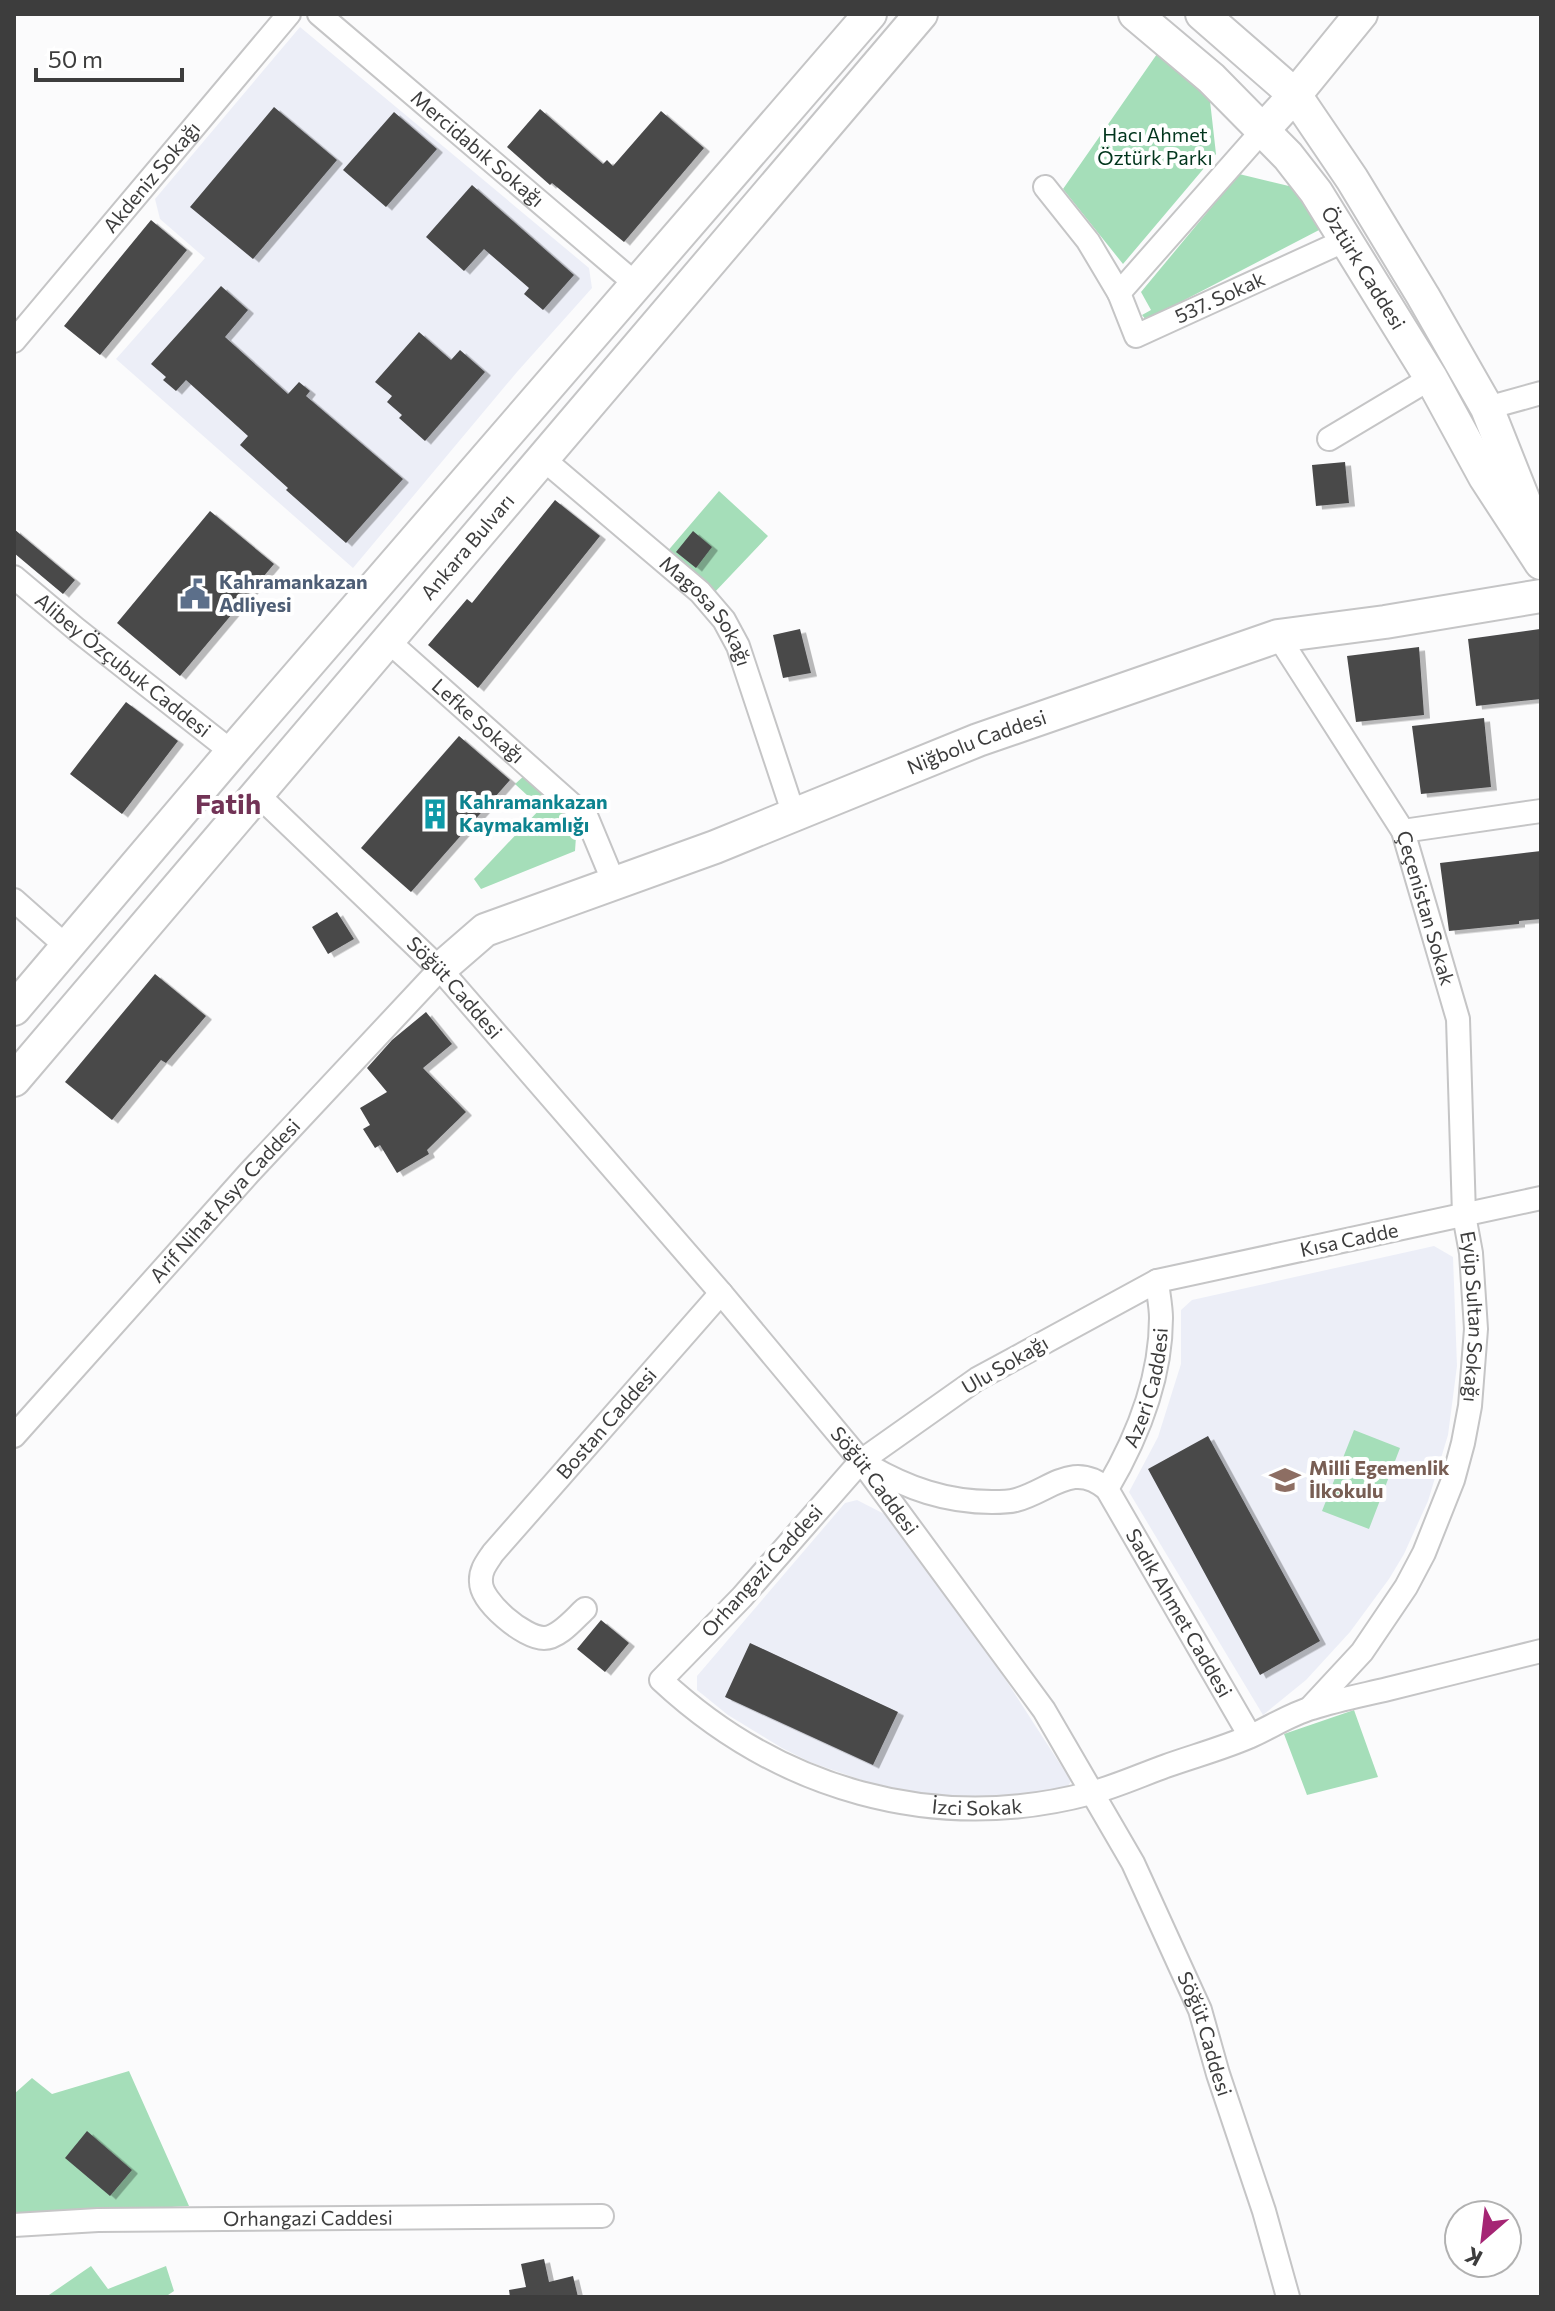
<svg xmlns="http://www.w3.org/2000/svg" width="1555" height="2311" font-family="Commissioner,sans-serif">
<defs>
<filter id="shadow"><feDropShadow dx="6" dy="3.5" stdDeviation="0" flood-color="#0004"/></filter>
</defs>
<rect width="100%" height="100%" fill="#fbfbfc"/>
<!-- built -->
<path fill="#eceef7" d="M300,27L589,268L592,288L517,372L353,568L116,359L205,258L160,219L155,199Z
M1434,1246L1453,1257L1457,1366L1448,1435L1428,1501L1404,1554L1389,1579L1350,1632L1306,1680L1263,1715L1129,1492L1158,1437L1181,1364V1310L1192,1300Z
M857,1500L898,1521L982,1643L1071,1781L1063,1795L1031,1799L934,1796L870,1783L810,1762L782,1748L728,1715L697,1690V1676L845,1503Z"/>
<!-- green -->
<path fill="#a5deb9" d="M1157,54L1209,92L1216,154L1123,264L1063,189Z
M1239,174L1293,187L1321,229L1146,320L1142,315L1151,310L1141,292Z
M719,491L768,536L713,594L666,553Z
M525,775L577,822L575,851L481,889L474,879L541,808L515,784Z
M1354,1430L1400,1448L1369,1529L1322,1511Z
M1354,1710L1378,1777L1307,1795L1284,1734Z
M129,2071L189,2206L14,2216V2094L32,2078L52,2094Z
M91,2266L108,2289L166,2266L174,2291L165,2297H46Z"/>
<!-- building -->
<path fill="#49494a" filter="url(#shadow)" d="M274,107L337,160L253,259L190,207Z
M540,109L603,164L607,160L613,166L661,111L704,148L624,242L552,183L550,185L507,147Z
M394,112L437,149L386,207L343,170Z
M472,185L574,275L543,310L524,294L529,288L484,249L464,271L426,237Z
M151,220L187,250L100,355L64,326Z
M221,286L248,310L225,337L288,394L299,382L310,391L306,396L403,479L346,543L286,490L288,488L240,445L248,436L186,380L176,391L163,380L166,377L151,364Z
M419,332L451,360L460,350L485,372L425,441L399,418L402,415L387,402L392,396L375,382Z
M1345,462L1349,503L1316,506L1312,465Z
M555,500L600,536L478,688L428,645L467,599L472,603Z
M210,511L274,564L180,676L117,623Z
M14,529L75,580L63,594L14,553Z
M693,531L712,547L696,568L676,552Z
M800,629L811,673L783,678L773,635Z
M1540,629L1541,699L1476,706L1468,639Z
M1419,647L1424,715L1356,722L1347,656Z
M126,702L178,741L122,814L70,774Z
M1484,718L1491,787L1421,794L1412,726Z
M459,736L510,780L411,892L361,848Z
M1541,851V919L1519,921V924L1449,931L1440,863Z
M337,912L354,939L328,954L312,927Z
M155,974L206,1016L166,1063L161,1060L112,1120L65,1082Z
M426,1012L452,1044L423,1068L466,1112L427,1150L429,1154L397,1173L380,1145L375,1148L363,1129L370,1125L360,1108L387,1092L367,1068L392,1040Z
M1208,1436L1320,1641L1260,1675L1148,1469Z
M601,1620L629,1643L605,1672L577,1649Z
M750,1643L898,1712L873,1765L725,1697Z
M87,2131L132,2170L110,2196L65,2158Z
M544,2259L549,2282L573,2276L578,2297H510L509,2290L526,2287L521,2264Z"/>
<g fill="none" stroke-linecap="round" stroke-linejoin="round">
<!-- street casing -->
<g stroke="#c5c5c6" stroke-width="26">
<g id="street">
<path id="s1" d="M319,14L637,285"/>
<path id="s2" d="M1045,187L1088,241L1119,293L1136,336L1346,240"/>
<path d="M1119,293L1262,131"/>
<path id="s3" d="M14,341L289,14"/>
<path d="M1487,408L1541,393"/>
<path d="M1329,439L1431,378"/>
<path id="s4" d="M542,458L700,592L724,620L738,646L794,815"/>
<path id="s5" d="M14,577L76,629L232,752"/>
<path id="s6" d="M1278,636L1403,831L1458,1019L1464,1215L1471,1253L1476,1329L1470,1406L1463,1443L1453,1480L1424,1553L1406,1587L1362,1652L1310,1708"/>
<path id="s7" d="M387,640L587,818L614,883"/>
<path id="s8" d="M256,793L440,969L721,1293L861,1461L1044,1710L1133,1863L1200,2010L1218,2074L1264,2211L1288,2297"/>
<path d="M1403,831L1541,811"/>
<path d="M14,900L67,947"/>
<path id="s9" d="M1541,1198L1157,1281L977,1379L861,1461L742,1597L661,1680C778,1789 934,1835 1091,1793C1117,1786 1141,1775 1166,1766C1194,1756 1224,1748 1251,1736C1271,1727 1291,1714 1312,1708C1337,1700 1363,1695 1388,1689C1439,1676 1490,1664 1541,1651"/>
<path id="s10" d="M14,1436L249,1173L440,969"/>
<path id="s11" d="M869,1466C907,1488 946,1502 992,1502C999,1502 1009,1502 1016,1500C1050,1491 1073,1460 1107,1489L1250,1736"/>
<path id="s12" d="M1107,1489C1137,1438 1161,1379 1161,1318C1161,1306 1158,1293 1157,1281"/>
<path id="s13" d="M585,1609C575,1618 559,1638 544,1638C524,1638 481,1602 481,1582C480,1570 487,1562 493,1553L721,1293"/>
<path id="s14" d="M14,2225L98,2220L602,2216"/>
</g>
</g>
<!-- secondary casing -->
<g stroke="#c5c5c6" stroke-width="36">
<g id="secondary">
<path id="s15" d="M1135,14L1211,78L1288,156L1316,192L1431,378L1485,477L1541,563"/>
<path d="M1202,14L1295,95L1352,179L1423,296L1487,408L1534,526"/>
<path d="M1262,131L1295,95L1361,14"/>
<path id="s16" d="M440,969L485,930L715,847L978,740L1278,636L1385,622L1541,596"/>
<path d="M14,1009L232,752L870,14"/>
<path id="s17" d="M14,1080L921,14"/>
</g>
</g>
<!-- street -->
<use href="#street" stroke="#fff" stroke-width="22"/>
<!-- secondary -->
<use href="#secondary" stroke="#fff" stroke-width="32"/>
</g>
<!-- icons -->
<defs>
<g id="civic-bare" transform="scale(2.4)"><path d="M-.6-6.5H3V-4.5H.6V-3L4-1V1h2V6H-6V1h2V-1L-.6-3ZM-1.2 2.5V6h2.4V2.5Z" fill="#5c6f8a" stroke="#fff" stroke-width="2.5" paint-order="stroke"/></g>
<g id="building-bare" transform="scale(2.4)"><path d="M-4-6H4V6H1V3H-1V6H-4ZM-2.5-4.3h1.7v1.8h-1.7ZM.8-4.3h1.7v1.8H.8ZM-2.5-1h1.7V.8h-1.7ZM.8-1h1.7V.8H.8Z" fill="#0f9aa8" stroke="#fff" stroke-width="2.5" paint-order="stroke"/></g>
<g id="school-bare" transform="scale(2.4)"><path d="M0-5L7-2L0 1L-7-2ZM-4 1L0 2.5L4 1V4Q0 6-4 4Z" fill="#8d6e63" stroke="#fff" stroke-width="2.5" paint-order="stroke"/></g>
</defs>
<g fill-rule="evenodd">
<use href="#civic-bare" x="195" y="594"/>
<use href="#building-bare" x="435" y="814"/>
<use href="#school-bare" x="1285" y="1480"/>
</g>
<g text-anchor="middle" stroke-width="8" stroke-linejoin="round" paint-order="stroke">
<!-- park labels -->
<g font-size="20" fill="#02351d" stroke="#fff">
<text x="1155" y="142">Hacı Ahmet<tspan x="1155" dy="23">Öztürk Parkı</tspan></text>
</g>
<!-- street labels -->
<g font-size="20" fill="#3d3d3d" stroke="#fff">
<text dy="7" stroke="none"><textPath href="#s1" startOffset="208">Mercidabık Sokağı</textPath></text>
<text dy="7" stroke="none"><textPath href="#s3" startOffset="214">Akdeniz Sokağı</textPath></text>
<text dy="7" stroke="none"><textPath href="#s15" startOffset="344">Öztürk Caddesi</textPath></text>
<text dy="7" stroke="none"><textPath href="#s2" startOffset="268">537. Sokak</textPath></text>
<text dy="7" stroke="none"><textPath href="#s17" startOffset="700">Ankara Bulvarı</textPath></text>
<text dy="7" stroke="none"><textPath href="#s4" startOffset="226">Magosa Sokağı</textPath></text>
<text dy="7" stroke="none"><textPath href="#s5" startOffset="140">Alibey Özçubuk Caddesi</textPath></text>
<text dy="7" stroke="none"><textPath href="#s7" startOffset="122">Lefke Sokağı</textPath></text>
<text dy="7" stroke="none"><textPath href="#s16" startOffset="586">Niğbolu Caddesi</textPath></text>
<text dy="7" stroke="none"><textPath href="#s6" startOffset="312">Çeçenistan Sokak</textPath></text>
<text dy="7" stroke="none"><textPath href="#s8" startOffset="278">Söğüt Caddesi</textPath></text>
<text dy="7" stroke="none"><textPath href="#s10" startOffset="316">Arif Nihat Asya Caddesi</textPath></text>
<text transform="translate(1349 1240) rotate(-12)" y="7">Kısa Cadde</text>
<text dy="7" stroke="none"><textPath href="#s6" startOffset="726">Eyüp Sultan Sokağı</textPath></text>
<text transform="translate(1005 1365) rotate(-30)" y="7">Ulu Sokağı</text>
<text dy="7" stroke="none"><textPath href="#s12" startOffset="110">Azeri Caddesi</textPath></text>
<text dy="7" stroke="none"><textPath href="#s13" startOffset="344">Bostan Caddesi</textPath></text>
<text dy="7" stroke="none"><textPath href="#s8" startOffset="926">Söğüt Caddesi</textPath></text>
<text transform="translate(762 1571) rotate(-48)" y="7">Orhangazi Caddesi</text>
<text dy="7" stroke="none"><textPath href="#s11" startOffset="396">Sadık Ahmet Caddesi</textPath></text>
<text dy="7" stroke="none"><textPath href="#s9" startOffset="1386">İzci Sokak</textPath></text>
<text dy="7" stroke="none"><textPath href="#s8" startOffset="1574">Söğüt Caddesi</textPath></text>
<text dy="7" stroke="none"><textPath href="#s14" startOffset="294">Orhangazi Caddesi</textPath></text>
</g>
<!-- service labels -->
<g font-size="20" font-weight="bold" fill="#4e5e75" stroke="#fff" text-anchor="start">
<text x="219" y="589">Kahramankazan<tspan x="219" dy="23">Adliyesi</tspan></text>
</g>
<!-- culture labels -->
<g font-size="20" font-weight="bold" fill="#0d838f" stroke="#fff" text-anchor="start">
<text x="459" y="809">Kahramankazan<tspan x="459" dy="23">Kaymakamlığı</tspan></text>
</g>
<!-- education labels -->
<g font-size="20" font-weight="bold" fill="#785e54" stroke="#fff" text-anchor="start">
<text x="1309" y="1475">Milli Egemenlik<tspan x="1309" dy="23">İlkokulu</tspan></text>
</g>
<!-- district labels -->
<g font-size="28" font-weight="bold" fill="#723356" stroke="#fff">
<text x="228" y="814">Fatih</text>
</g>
</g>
<!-- border -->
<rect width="1555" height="2311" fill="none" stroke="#3d3d3d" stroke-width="32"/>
<!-- north arrow -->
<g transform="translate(1483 2239) rotate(208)"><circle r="38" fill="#ffffff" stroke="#b1b1b1" stroke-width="2"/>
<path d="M0-6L14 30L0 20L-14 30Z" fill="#a52574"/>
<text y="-12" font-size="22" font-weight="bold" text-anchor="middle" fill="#3d3d3d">K</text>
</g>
<!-- scale -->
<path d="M36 68v12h146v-12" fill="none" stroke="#3d3d3d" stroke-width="4"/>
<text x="48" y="68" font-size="24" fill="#3d3d3d" stroke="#ffffff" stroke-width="6" paint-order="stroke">50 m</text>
</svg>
